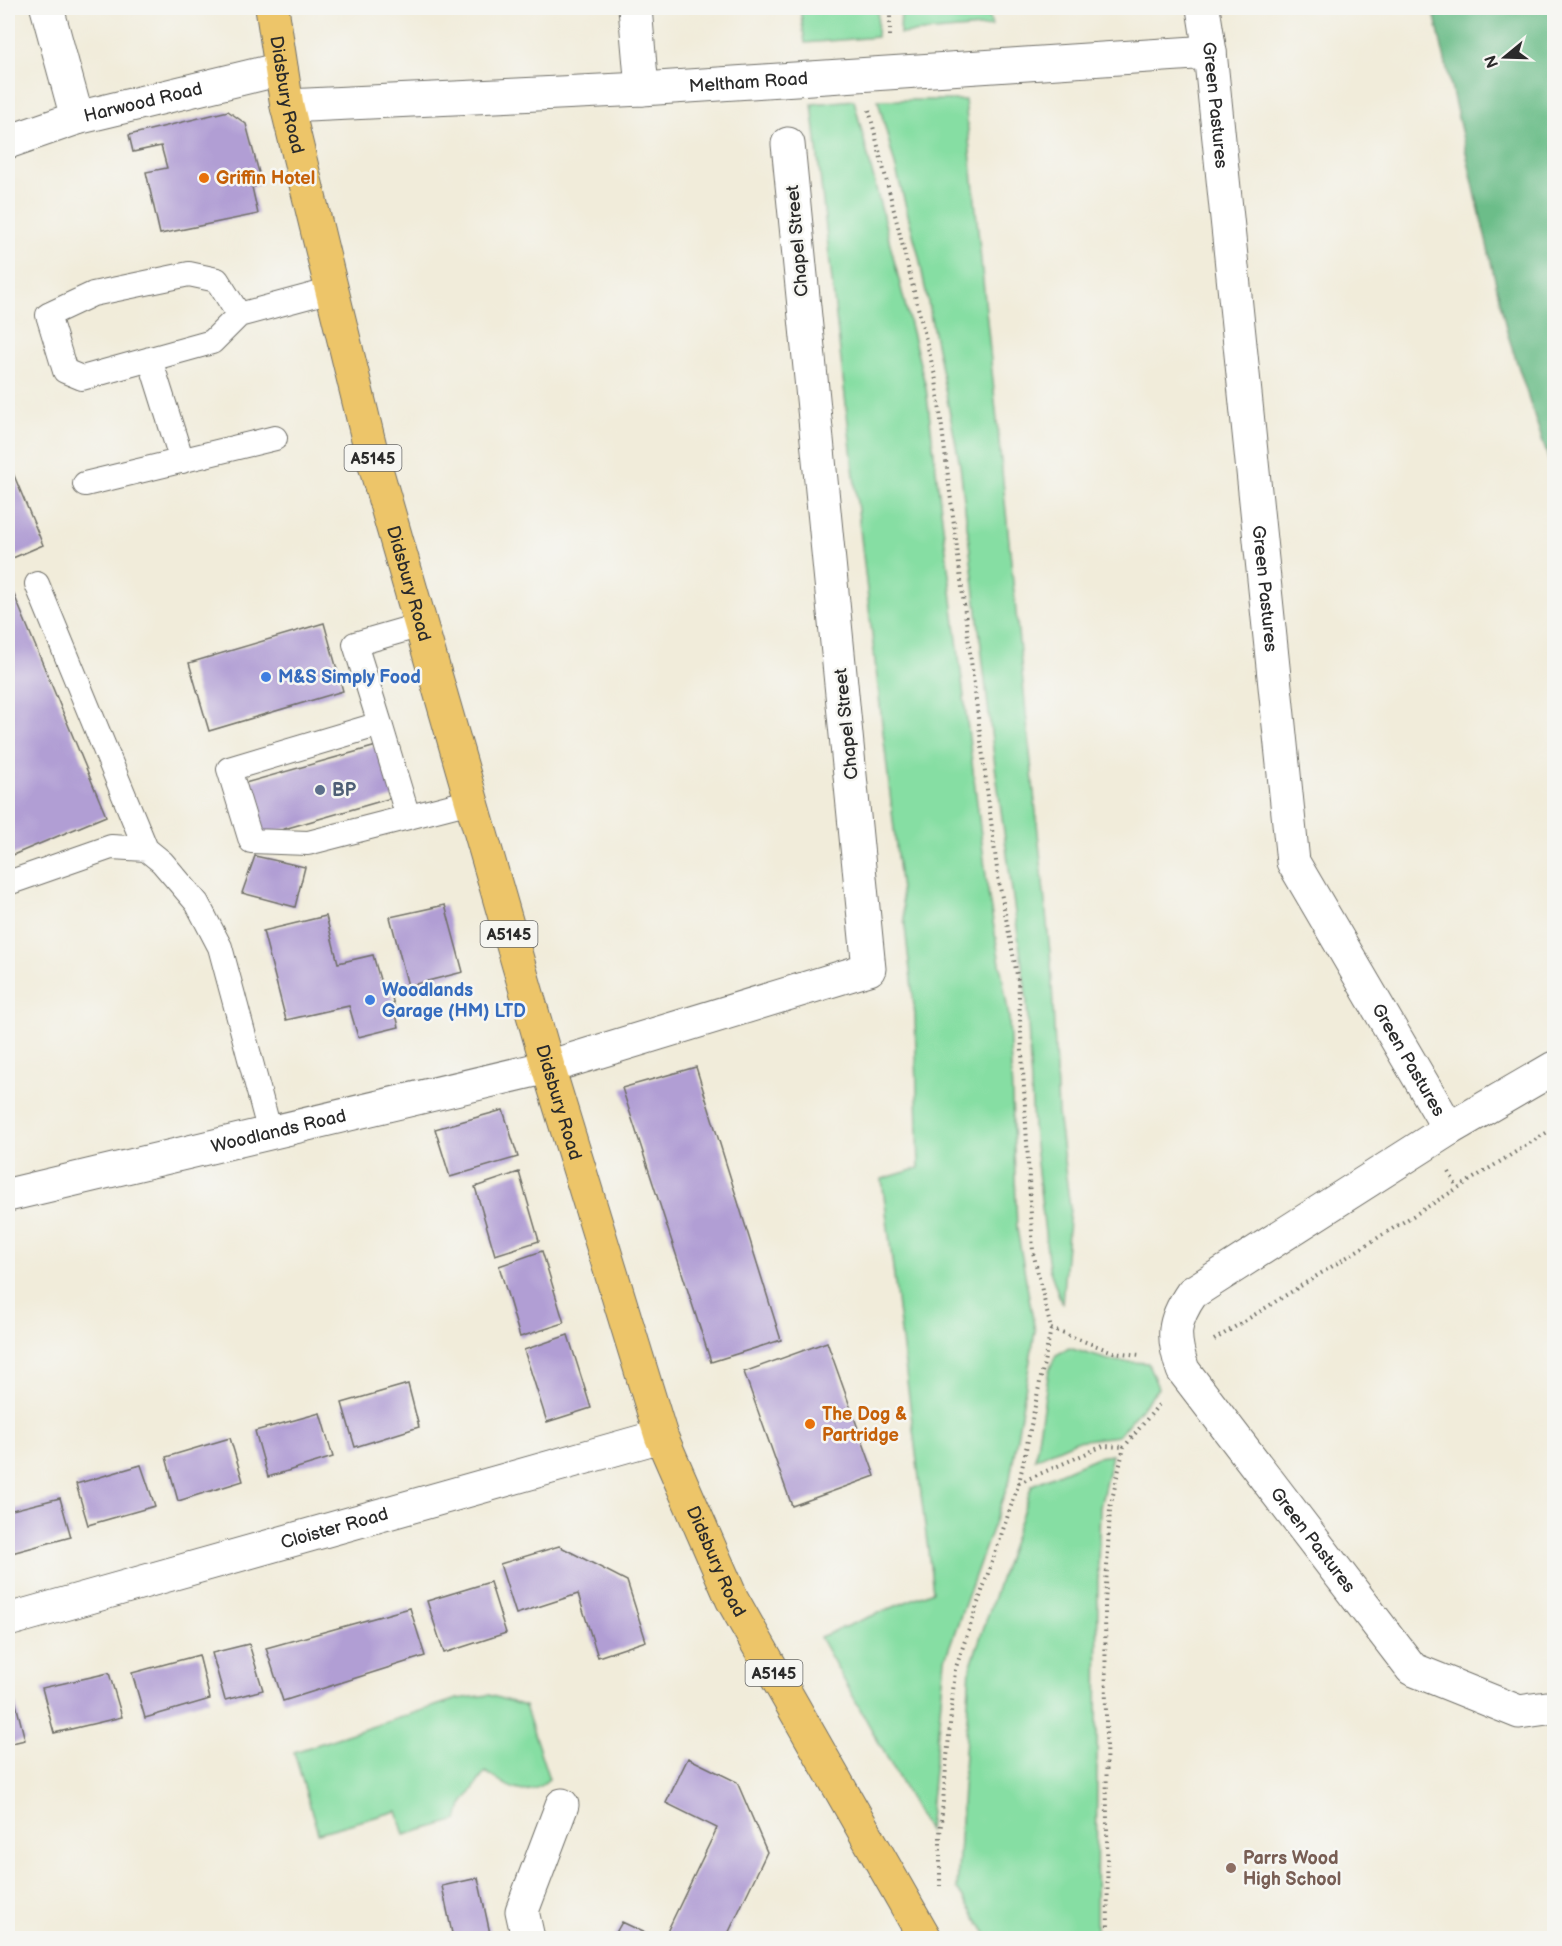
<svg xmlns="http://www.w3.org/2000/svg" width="1562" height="1946" font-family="'Balsamiq Sans',sans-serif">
<rect width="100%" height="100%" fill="#f6f6f2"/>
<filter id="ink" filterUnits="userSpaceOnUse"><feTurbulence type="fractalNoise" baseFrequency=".0167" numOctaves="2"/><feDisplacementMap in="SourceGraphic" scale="12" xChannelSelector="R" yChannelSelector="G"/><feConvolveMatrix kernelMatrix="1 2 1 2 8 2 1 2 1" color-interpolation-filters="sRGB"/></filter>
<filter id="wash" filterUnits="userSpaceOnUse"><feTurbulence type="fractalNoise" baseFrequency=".008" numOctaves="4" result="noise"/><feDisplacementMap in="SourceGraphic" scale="24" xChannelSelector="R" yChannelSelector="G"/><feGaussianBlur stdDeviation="1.35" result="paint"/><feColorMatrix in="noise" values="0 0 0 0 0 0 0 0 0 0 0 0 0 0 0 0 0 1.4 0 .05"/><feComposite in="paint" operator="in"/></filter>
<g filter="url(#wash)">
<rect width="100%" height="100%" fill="#f1ecda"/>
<!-- green -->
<path fill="#86dea3" stroke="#588467" stroke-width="1.5" d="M800,8H878L877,37L805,43Z
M901,8H987L992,26L900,34Z
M854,100L926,388L988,892L1009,1017L1017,1229L1035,1331L1010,1479L945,1659L928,1831L820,1637L933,1591L882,1179L919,1168L915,1015L812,104Z
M878,100H965L1051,963L1058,1113L1070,1208L1062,1304L1049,1268L1033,1128L1027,1001L995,766L960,465L919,257Z
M1069,1348L1112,1361L1148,1363L1158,1388L1118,1436L1076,1441L1035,1459L1049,1370L1056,1355Z
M1112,1455L1100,1507L1098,1566L1096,1938H989L957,1889L970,1668L1032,1485L1097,1457Z
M489,1695L525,1706L549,1779C524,1802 510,1787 485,1772L462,1805L458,1820L404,1835L397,1811L318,1833L294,1752L457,1699Z"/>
<!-- forest -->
<path fill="#6cbd89" stroke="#4c745a" stroke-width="1.5" d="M1433,8H1554V476L1507,332Z"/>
<g id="blocks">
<!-- building -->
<path fill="#b19ed4" d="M228,111L246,124L262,184L252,187L258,214L160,234L146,172L167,168L161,146L133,152L129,135Z
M8,461L43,545L8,560Z
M8,580L106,816L8,857Z
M324,623L343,691L209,731L189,663Z
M380,745L395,797L260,836L245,783Z
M255,856L305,867L295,907L242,893Z
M445,905L463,972L408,986L390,917Z
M326,916L338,963L373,955L384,994L391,993L399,1027L358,1037L349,1006L286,1020L263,931Z
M696,1067L781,1340L711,1362L622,1088Z
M503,1110L518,1157L450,1177L435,1129Z
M519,1172L539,1241L495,1255L475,1187Z
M542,1251L564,1323L520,1337L499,1266Z
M568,1335L591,1408L547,1422L524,1350Z
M827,1342L875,1476L792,1506L744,1372Z
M408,1384L419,1427L355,1447L342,1403Z
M320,1413L333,1457L268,1477L255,1431Z
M230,1438L243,1481L178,1501L166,1457Z
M141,1465L155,1506L88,1525L76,1484Z
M60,1498L71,1537L8,1554V1511Z
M559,1546L627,1581L646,1641L598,1657L578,1594L516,1614L500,1564Z
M490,1582L506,1633L444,1653L427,1601Z
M410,1608L425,1656L283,1701L266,1648Z
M249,1644L263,1690L225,1700L212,1653Z
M199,1655L210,1699L145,1718L132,1673Z
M109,1673L122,1717L54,1733L42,1688Z
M15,1700L25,1740L8,1744V1702Z
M688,1758L737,1782L767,1852L726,1938H664L717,1828L666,1803Z
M478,1878L491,1938H453L442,1886Z
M622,1922L656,1938H613Z"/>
</g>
</g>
<g filter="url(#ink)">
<use href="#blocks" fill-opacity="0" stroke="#706f68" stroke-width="1.5"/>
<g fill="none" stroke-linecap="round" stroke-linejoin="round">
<!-- lane casing -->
<g stroke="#706f68" stroke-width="26">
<path id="lane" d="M239,315L217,280L189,274L93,294L48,315L65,371L82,378L212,342L239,315L332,290
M150,359L182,461
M85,484L275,438
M37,584L146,849L162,862L197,903L220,947L270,1133
M421,625L355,644L380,724L229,769L251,841L308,843L471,801
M380,724L408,817
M8,883L111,847L146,849"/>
</g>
<!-- street casing -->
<g stroke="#706f68" stroke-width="35">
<g id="street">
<path d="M47,8L77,118"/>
<path d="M635,8L642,89"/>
<path id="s1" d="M1203,8L1210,52L1293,862L1449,1129"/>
<path id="s2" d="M287,106L642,89L1210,52"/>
<path id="s3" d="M8,142L77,118L281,69"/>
<path id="s4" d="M1554,1068L1449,1129L1192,1293C1172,1322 1172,1337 1183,1370L1412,1669L1519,1712L1554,1707"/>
<path id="s5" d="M8,1195L548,1067L869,969L788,144"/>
<path id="s6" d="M8,1620L661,1436"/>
<path d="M528,1938L522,1911L562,1805"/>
</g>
</g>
<!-- primary casing -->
<g stroke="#706f68" stroke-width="35">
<g id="primary">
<path id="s7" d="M272,8L287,106L372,455L548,1067L661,1436L732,1599L925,1938"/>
</g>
</g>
<!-- path -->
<path stroke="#706f68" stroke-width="4" stroke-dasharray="1.5 4.5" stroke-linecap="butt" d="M890,36V8
M869,110L936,380L998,877L1018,980L1033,1252L1051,1329L1019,1483L955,1670L940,1834V1886
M1449,1172L1457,1187
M1051,1329L1113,1352L1140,1355
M1214,1340L1554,1128
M1019,1483L1103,1446L1124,1447
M1108,1938L1105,1606L1110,1508L1124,1447L1161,1402"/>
<!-- lane -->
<use href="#lane" stroke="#fff" stroke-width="24"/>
<!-- street -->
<use href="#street" stroke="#fff" stroke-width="33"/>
<!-- primary -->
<use href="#primary" stroke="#edc569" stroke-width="33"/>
</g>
</g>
<!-- markers -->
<g fill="#e8710a" stroke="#f6f6f2" stroke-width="2">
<circle cx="204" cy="178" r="6"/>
<circle cx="810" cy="1424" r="6"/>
</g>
<g fill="#3f7fe0" stroke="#f6f6f2" stroke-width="2">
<circle cx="266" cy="677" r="6"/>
<circle cx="370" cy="1000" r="6"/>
</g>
<circle fill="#5c6f8a" stroke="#f6f6f2" stroke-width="2" cx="320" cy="790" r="6"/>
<circle fill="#8d6e63" stroke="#f6f6f2" stroke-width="2" cx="1231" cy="1868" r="6"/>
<g text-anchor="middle" stroke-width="5" stroke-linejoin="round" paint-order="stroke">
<!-- shield labels -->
<g fill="#f6f6f2" stroke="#686867" stroke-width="1.5">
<rect x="344.5" y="445" width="57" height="26" rx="4.5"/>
<rect x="480.5" y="921" width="57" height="26" rx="4.5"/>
<rect x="745.5" y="1660" width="57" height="26" rx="4.5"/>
</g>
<g font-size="16" font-weight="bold" fill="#2b2b2b">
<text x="373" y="464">A5145</text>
<text x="509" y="940">A5145</text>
<text x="774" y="1679">A5145</text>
</g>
<!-- street labels -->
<g font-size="18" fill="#2b2b2b" stroke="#f6f6f2">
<text dy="6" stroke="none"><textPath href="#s2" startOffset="462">Meltham Road</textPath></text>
<text dy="6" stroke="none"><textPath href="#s7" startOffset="88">Didsbury Road</textPath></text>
<text dy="6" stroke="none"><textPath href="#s3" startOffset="141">Harwood Road</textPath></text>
<text dy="6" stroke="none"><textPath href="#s1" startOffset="98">Green Pastures</textPath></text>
<text transform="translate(797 241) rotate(-95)" y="6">Chapel Street</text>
<text dy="6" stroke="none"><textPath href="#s7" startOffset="592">Didsbury Road</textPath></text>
<text dy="6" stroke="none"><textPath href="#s1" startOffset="584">Green Pastures</textPath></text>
<text transform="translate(846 724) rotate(-96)" y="6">Chapel Street</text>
<text dy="6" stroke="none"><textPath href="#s1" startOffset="1088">Green Pastures</textPath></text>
<text dy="6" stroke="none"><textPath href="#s7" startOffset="1132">Didsbury Road</textPath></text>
<text dy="6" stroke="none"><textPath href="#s5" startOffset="278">Woodlands Road</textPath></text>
<text dy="6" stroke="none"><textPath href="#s6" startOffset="339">Cloister Road</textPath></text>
<text dy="6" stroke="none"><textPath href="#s4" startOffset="722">Green Pastures</textPath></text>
<text dy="6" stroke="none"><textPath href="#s7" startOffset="1618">Didsbury Road</textPath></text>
</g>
<!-- food labels -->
<g font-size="18" font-weight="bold" fill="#c56008" stroke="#f6f6f2" text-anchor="start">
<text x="216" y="184">Griffin Hotel</text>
<text x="822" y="1420">The Dog &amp;<tspan x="822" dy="21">Partridge</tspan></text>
</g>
<!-- shop labels -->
<g font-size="18" font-weight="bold" fill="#366cbe" stroke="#f6f6f2" text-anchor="start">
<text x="278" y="683">M&amp;S Simply Food</text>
<text x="382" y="996">Woodlands<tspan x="382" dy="21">Garage (HM) LTD</tspan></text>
</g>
<!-- service labels -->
<g font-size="18" font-weight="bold" fill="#4e5e75" stroke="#f6f6f2" text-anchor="start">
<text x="332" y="796">BP</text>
</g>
<!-- education labels -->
<g font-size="18" font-weight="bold" fill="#785e54" stroke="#f6f6f2" text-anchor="start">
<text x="1243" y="1864">Parrs Wood<tspan x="1243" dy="21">High School</tspan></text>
</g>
</g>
<!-- margin -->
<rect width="1562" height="1946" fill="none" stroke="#f6f6f2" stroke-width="30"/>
<!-- north arrow -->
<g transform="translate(1505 57) rotate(251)" stroke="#f6f6f2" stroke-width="4.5" paint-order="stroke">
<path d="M0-4.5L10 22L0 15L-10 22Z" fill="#2b2b2b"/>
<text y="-9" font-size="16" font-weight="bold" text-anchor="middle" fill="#2b2b2b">N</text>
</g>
</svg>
